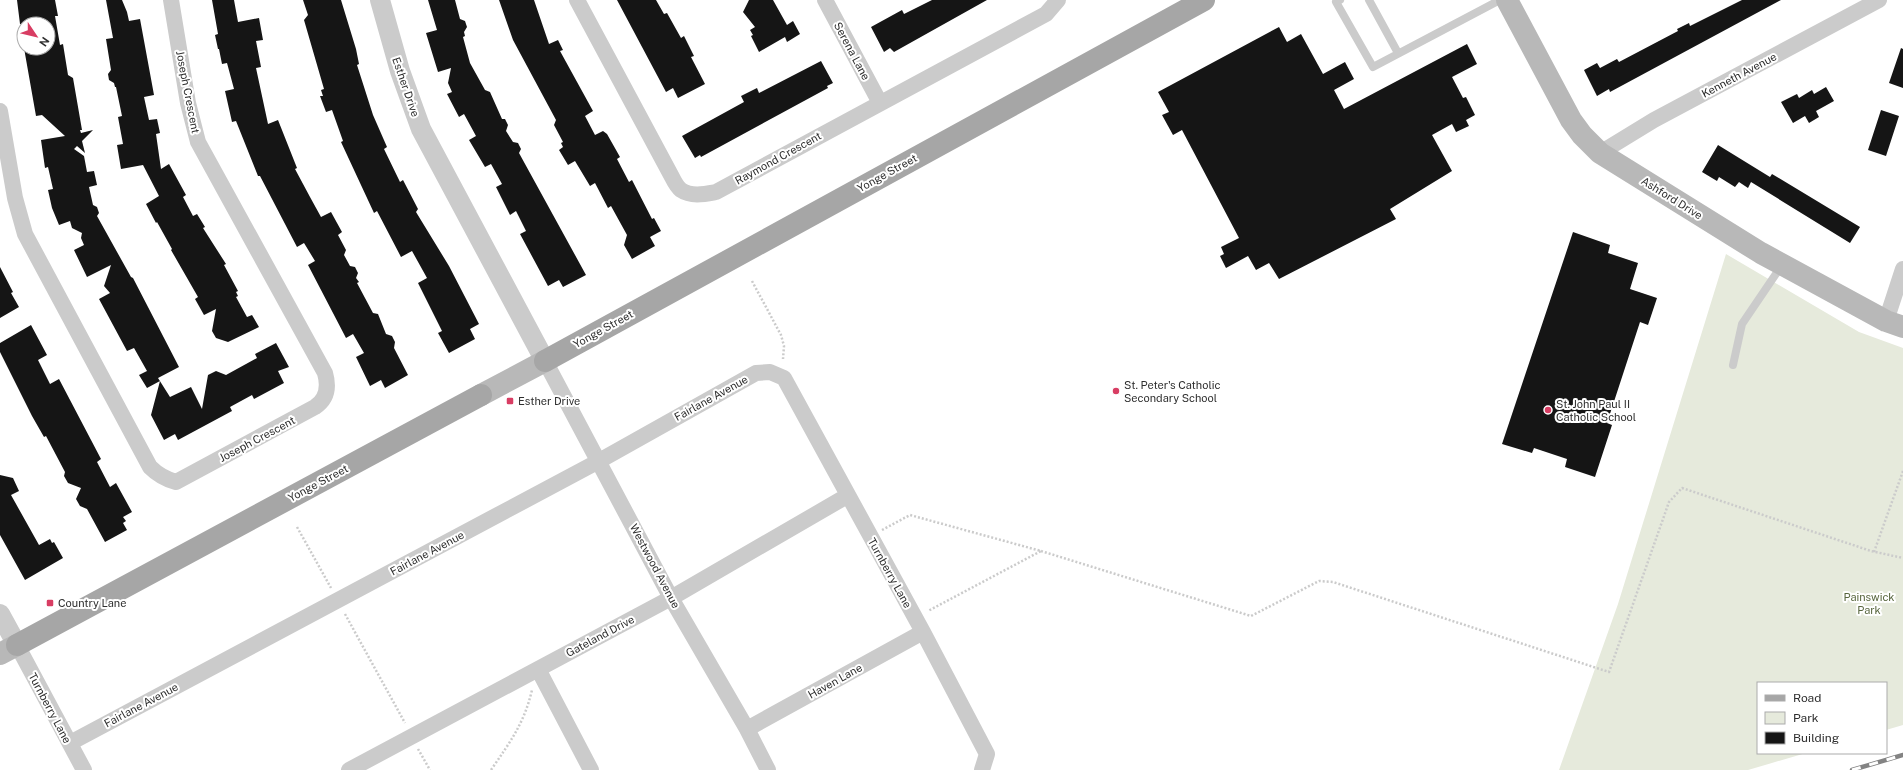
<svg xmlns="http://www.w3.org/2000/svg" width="1903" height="770" font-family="'Public Sans',sans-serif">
<rect width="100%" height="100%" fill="#fff"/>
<!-- green -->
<path fill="#e6eadc" d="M1726,254L1859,332L1903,348V725L1886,730V683H1758V753H1806L1748,770H1559L1618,604Z"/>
<!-- building -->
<path fill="#151515" d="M17,0H55L58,16H55L60,45L63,44L68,75L73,78L82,130H80L81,133L93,130L82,141L85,153L77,146L74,149L84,156L87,172L94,171L97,185L89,187L93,205L97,207L99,213L97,216L131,277L133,278L179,367L158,378L170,397L191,387L202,409L208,375L216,371L226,375L257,358L255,354L276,343L289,367L278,371L284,383L254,399L252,395L230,407L232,411L178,440L175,434L164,440L151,415L160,381L147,388L139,375L147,371L134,348L127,351L99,299L110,293L104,286L111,265L87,277L74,250L84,245L81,238L82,233L72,228L70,221L59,225L52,208L48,190L53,189L48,167L45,168L41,140L65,136L42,115L36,116L24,48H48V24H20Z
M106,0H122L127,12L129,21L140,19L154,95L144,97L149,120L157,119L160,133L156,134L161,169L169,164L186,195L183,197L193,216L197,214L205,227L203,228L226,264L224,265L238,291L236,292L238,296L236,297L247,317L252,315L259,327L228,342L216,338L212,331L216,309L204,315L195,299L198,297L171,250L172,249L157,222L156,223L146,204L159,196L143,165L121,169L117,145L123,144L118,117L122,116L116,87H115L114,83L109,80L108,74L111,70L106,39L113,38Z
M212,0H234L238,22L259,18L263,40L256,41L261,67L256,68L268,124L278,120L297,168L295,169L310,197L321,217L331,212L342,232L338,235L346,250L344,255L350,266L355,267L358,273L356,278L359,282L357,283L373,313L378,314L386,334L392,336L395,342L394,348L408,375L385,388L381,380L370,386L356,357L364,353L353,334L346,338L308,265L315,261L304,243L297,247L260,176H258L236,121L232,122L225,91L234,89L227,63L222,64L219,49H218L215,35L218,34Z
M303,0H341L356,49L359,64L357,65L373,115L387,147L384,149L400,182L403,180L418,209L416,212L449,266L479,324L470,329L475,339L449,353L438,333L442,331L418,283L427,278L412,251L401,257L377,211L374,213L341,142L343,141L332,110L326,112L320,96H323L321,90L324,89L304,20L308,15Z
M428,0H455L460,19L465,21L467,27L464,32L465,36L463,37L470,63L485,90L490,92L502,119H505L508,125L506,131L513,142L518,143L521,149L519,153L586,275L563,287L559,280L548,286L520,234L526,231L516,211L510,215L496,187L502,184L491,164L485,167L469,140L476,136L464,114L459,117L447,94L452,92L448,83L451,68L438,72L426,33L437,30Z
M499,0H534L549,44L558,40L563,50L560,51L593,111L585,116L595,135L603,131L607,134L620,157L617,159L629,182L632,180L652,219L654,218L661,231L650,237L655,246L632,259L624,245L627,235L611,206L608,208L595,183L590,186L575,161L568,165L559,150L563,147L561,143L563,142L554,125L556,120L513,40Z
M617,0H656L664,14L667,13L681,38L684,36L694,56L691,57L705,84L678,98L673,88L666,92Z
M749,0H773L787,25L793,21L800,34L787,42L785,37L759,52L751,36L753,35L750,30L755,27L743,12Z
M932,0H987L894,52L890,48L884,52L871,27L902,10L904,14Z
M1742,0H1781L1610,92L1609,89L1597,96L1584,70L1597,63L1600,68L1617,59L1619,62L1678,31L1677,29L1689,23L1690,26Z
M1279,27L1287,42L1301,34L1323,74L1345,62L1354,79L1334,90L1344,109L1467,44L1477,64L1452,77L1463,98L1466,97L1475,115L1466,120L1469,126L1456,132L1452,124L1432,135L1452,171L1390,209L1396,219L1279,279L1269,263L1256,270L1248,256L1226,268L1220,256L1224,254L1221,247L1239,238L1182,130L1173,135L1162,115L1169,112L1158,92Z
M1901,48L1903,49V88L1889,83Z
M821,61L833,83L827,86L828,88L701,157L700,155L695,158L682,136L744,102L741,96L757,88L759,93Z
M1826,87L1834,101L1816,111L1819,117L1809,123L1805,116L1793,123L1781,102L1797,94L1799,98L1812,90L1814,94Z
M1881,110L1899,116L1886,156L1868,150Z
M1718,145L1770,177L1772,174L1860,227L1850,243L1751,182L1748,188L1739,182L1735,187L1719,177L1717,181L1702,172Z
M1573,232L1610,245L1608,253L1638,263L1630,289L1657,298L1648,325L1640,322L1607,423L1612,425L1595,477L1565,467L1567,459L1534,448L1532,453L1502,444Z
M0,267L13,292L11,293L19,307L0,318Z
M31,325L47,355L38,360L50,384L59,379L101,459L97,462L110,487L116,483L132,512L123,517L126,521L123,523L127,530L105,542L87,509L80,506L76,499L81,488L68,483L64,476L65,472L46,436L44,437L32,416L0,352V343Z
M0,475L13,478L19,491L11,495L39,545L50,539L52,543L54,542L63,558L25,580L0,535Z"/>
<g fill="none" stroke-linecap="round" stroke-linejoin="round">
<!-- path -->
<path stroke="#cbcbcb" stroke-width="2.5" stroke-dasharray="2 2" stroke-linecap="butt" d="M752,281L781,335L784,346L783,359
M297,527L331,588
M882,530L910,515L1041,551L928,611
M1041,551L1251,616L1319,581L1333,582L1609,672L1669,502L1682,488L1871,551L1903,558
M1874,552L1903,471
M345,614L405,723
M418,749L430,770
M491,770C510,742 524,724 532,690"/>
<!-- service -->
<path stroke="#cbcbcb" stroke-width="8" d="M1340,0L1336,2L1373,67L1500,0
M1369,0L1398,53
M1733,365L1742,324L1782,265"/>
<!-- minor -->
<path stroke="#cbcbcb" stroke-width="16" d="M577,0L672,177C674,181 677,187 681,190C691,197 705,194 716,192L1046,14L1058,0
M825,0L880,103
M0,111L15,198L25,234L150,467C158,475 165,479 176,482L315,407C327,399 329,387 325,373L198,142L188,103L171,0
M1600,153L1654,120L1879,0
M1886,321L1903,269
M545,361L671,598L747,729L768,770
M17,645L84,770
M538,669L591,770
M747,729L923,632
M70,743L599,461L756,373L770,372L784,378L923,632L987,754L982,770
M349,770L671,598L847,496"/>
<!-- tertiary -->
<path stroke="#cbcbcb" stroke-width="20" d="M380,0L400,71L421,129L545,361
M0,614L17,645"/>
<!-- secondary -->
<path stroke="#b8b8b8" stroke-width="22" d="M1507,0L1571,120L1582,135L1600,153L1761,253L1886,321L1903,327
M481,395L545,361
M0,654L17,645"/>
<!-- primary -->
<path stroke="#a6a6a6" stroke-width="22" d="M545,361L1204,0
M17,645L481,395"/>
<!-- rail casing -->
<g stroke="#838383" stroke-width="4.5">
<path id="rail" d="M1852,770L1903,755"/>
</g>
<!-- rail -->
<use href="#rail" stroke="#fff" stroke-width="3" stroke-dasharray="9" stroke-linecap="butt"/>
</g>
<!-- markers -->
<g fill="#d83d63" stroke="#fff" stroke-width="1.5">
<circle cx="1116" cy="391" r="4"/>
<rect x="506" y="397" width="8" height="8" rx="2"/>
<circle cx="1548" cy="410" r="4"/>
<rect x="46" y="599" width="8" height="8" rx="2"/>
</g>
<g text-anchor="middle" stroke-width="4" stroke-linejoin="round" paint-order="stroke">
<!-- street labels -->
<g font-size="11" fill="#2e2e2e" stroke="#fff">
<text transform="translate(852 51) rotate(62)" y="4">Serena Lane</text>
<text transform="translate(1739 75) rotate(-28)" y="4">Kenneth Avenue</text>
<text transform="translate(406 87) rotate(71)" y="4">Esther Drive</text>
<text transform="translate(188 92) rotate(79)" y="4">Joseph Crescent</text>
<text transform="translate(778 158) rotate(-29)" y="4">Raymond Crescent</text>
<text transform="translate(887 173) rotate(-29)" y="4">Yonge Street</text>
<text transform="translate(1672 198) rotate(32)" y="4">Ashford Drive</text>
<text transform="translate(603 329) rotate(-29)" y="4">Yonge Street</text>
<text transform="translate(711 398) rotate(-29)" y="4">Fairlane Avenue</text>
<text transform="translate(257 439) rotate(-28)" y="4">Joseph Crescent</text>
<text transform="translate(318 483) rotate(-28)" y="4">Yonge Street</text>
<text transform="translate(427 553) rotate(-28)" y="4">Fairlane Avenue</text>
<text transform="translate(655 566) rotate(62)" y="4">Westwood Avenue</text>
<text transform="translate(890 573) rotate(61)" y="4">Turnberry Lane</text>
<text transform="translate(600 636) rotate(-28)" y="4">Gateland Drive</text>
<text transform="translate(835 681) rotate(-29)" y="4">Haven Lane</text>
<text transform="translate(141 705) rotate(-28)" y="4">Fairlane Avenue</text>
<text transform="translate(50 708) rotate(62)" y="4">Turnberry Lane</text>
</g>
<!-- poi labels -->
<g font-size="11" fill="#2e2e2e" stroke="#fff" text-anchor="start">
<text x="1124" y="389">St. Peter's Catholic<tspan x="1124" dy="13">Secondary School</tspan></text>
<text x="518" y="405">Esther Drive</text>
<text x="1556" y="408">St. John Paul II<tspan x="1556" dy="13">Catholic School</tspan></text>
<text x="58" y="607">Country Lane</text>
</g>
<!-- park labels -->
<g font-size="11" fill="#58663e" stroke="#fff">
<text x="1869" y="601">Painswick<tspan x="1869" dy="13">Park</tspan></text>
</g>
</g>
<!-- legend -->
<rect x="1757" y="682" width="130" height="72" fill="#ffffff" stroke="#ababab"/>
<rect x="1765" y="695" width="20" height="6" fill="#a6a6a6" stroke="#ababab"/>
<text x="1793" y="702" font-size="12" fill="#2e2e2e">Road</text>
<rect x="1765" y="712" width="20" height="12" fill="#e6eadc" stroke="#ababab"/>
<text x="1793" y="722" font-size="12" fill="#2e2e2e">Park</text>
<rect x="1765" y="732" width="20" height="12" fill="#151515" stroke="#ababab"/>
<text x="1793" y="742" font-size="12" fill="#2e2e2e">Building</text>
<!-- north arrow -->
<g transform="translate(36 36) rotate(125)"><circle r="19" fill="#ffffff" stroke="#ababab"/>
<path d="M0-3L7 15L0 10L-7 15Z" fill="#d83d63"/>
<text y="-6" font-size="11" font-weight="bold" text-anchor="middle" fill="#2e2e2e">N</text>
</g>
</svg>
